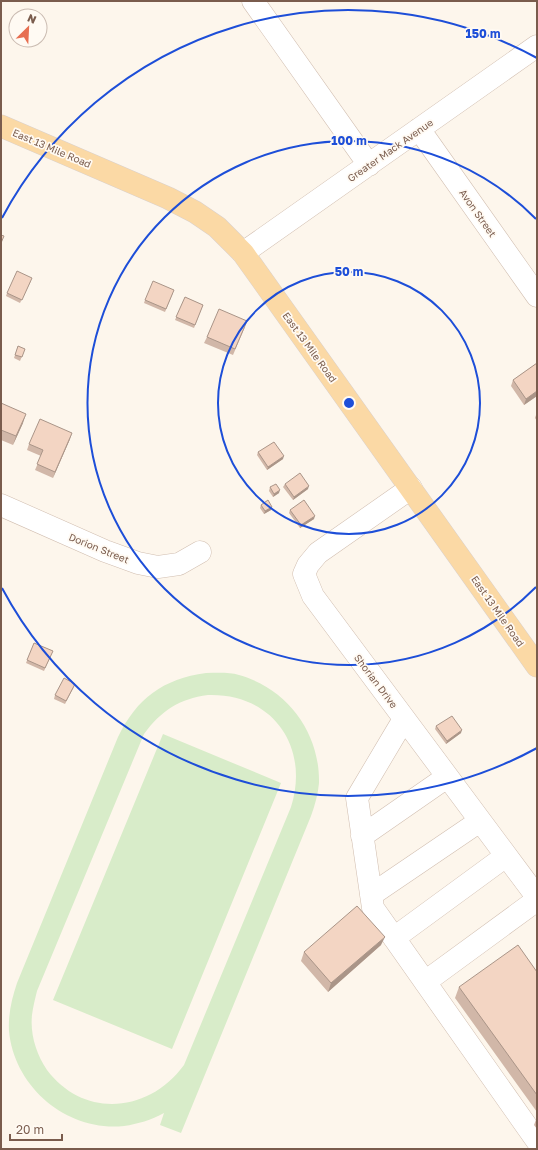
<svg xmlns="http://www.w3.org/2000/svg" width="538" height="1150" font-family="'Golos Text',sans-serif">
<rect width="100%" height="100%" fill="#fdf6ec"/>
<!-- green -->
<path fill="#d8ecc9" fill-rule="evenodd" d="M206,673C217,673 229,672 239,675C288,689 320,733 319,783C318,794 315,805 311,816L181,1133L160,1125L164,1113C151,1120 138,1124 124,1126C67,1132 14,1087 9,1031C8,1014 12,998 17,983L118,737C137,698 163,679 206,673ZM208,695C273,693 310,747 291,807L184,1065C149,1113 84,1119 47,1070C36,1054 30,1034 32,1015C33,1007 35,999 37,991L144,734C162,710 179,699 208,695Z
M163,734L281,783L172,1049L53,1000Z"/>
<g fill="none" stroke-linecap="round" stroke-linejoin="round">
<!-- minor casing -->
<g stroke="#d1beb0" stroke-width="23">
<path id="minor" d="M253,1L369,165
M419,129L537,296
M243,253L537,46
M411,488L318,553L308,565L304,574L313,596L537,897
M1,505L105,551L138,563L158,567L179,564L200,552
M404,719L357,798L373,908L537,1141
M362,836L447,777
M371,895L480,821
M394,938L506,856
M425,982L537,900"/>
</g>
<!-- major casing -->
<g stroke="#dad1cd" stroke-width="23">
<path id="major" d="M1,126L168,198L195,212L217,227L243,253L537,666"/>
</g>
<!-- minor -->
<use href="#minor" stroke="#fff" stroke-width="22"/>
<!-- major -->
<use href="#major" stroke="#fbd9a5" stroke-width="22"/>
</g>
<!-- wall -->
<path fill="#d1b7a8" d="M31,281L20,303L6,296L7,293Z
M173,293L165,312L144,303L145,300Z
M185,297L203,305L194,328L175,320Z
M245,327L233,355L204,343L207,337Z
M18,346L25,349L20,361L14,358Z
M537,363V396L524,405L511,386L513,380Z
M1,403L23,423L13,445L1,440Z
M537,412V421L535,418Z
M70,439L53,478L35,470L41,456L27,450L29,444Z
M258,452L283,459L267,470L257,455Z
M285,484L308,489L293,500L283,487Z
M270,487L279,493L273,497L269,491Z
M261,505L271,510L264,514L260,508Z
M290,510L314,519L300,528L289,513Z
M34,643L53,651L44,671L26,663Z
M74,687L65,704L54,699L55,695Z
M436,726L461,733L446,744L435,729Z
M381,945L328,992L301,961L304,952Z
M537,972V1112L455,998L459,987Z
M537,1117V1129L534,1125Z"/>
<!-- shaded-wall -->
<path fill="#aa9588" d="M537,391V396L524,405L526,399Z
M26,414L23,423L13,445L16,436Z
M72,433L70,439L53,478L55,472Z
M284,456L283,459L267,470L268,467Z
M309,486L308,489L293,500L294,497Z
M280,490L279,493L273,497L274,494Z
M272,507L271,510L264,514L265,511Z
M315,516L314,519L300,528L301,525Z
M462,730L461,733L446,744L447,741Z
M385,937L381,945L328,992L331,983Z"/>
<!-- building -->
<path fill="#f3d5c3" stroke="#aa9588" d="M1,235L4,236L1,243Z
M17,271L32,278L22,300L7,293Z
M153,281L174,290L166,309L145,300Z
M185,297L203,305L195,325L176,317Z
M219,309L247,321L235,349L207,337Z
M18,346L25,349L22,357L15,355Z
M537,363V391L526,399L513,380Z
M1,403L26,414L16,436L1,430Z
M40,419L72,433L55,472L37,464L43,450L29,444Z
M274,442L284,456L268,467L258,452Z
M300,473L309,486L294,497L285,484Z
M276,484L280,490L274,494L270,487Z
M268,500L272,507L265,511L261,505Z
M304,500L315,516L301,525L290,510Z
M34,643L53,651L45,668L27,660Z
M64,678L75,684L66,701L55,695Z
M452,716L462,730L447,741L436,726Z
M357,906L385,937L331,983L304,952Z
M518,945L537,972V1095L459,987Z"/>
<!-- distance rings -->
<g fill="none" stroke="#1d4ed8" stroke-width="2">
<circle cx="349" cy="403" r="131"/>
<path d="M536 587A262 262 0 1 1 536 219"/>
<path d="M537 748A393 393 0 0 1 2 588M2 218A393 393 0 0 1 537 58"/>
</g>
<g text-anchor="middle" stroke-width="3.5" stroke-linejoin="round" paint-order="stroke">
<!-- street labels -->
<g font-size="10" fill="#7a5c4d" stroke="#fffaf3">
<text transform="translate(52 148) rotate(23)" y="4">East 13 Mile Road</text>
<text transform="translate(390 150) rotate(-35)" y="4">Greater Mack Avenue</text>
<text transform="translate(478 213) rotate(55)" y="4">Avon Street</text>
<text transform="translate(310 347) rotate(54)" y="4">East 13 Mile Road</text>
<text transform="translate(99 548) rotate(22)" y="4">Dorion Street</text>
<text transform="translate(498 611) rotate(55)" y="4">East 13 Mile Road</text>
<text transform="translate(376 681) rotate(53)" y="4">Shorian Drive</text>
</g>
</g>
<circle cx="349" cy="403" r="6" fill="#1d4ed8" stroke="#fffaf3" stroke-width="2"/>
<g font-size="12" text-anchor="middle" font-weight="bold" fill="#1d4ed8" stroke="#fffaf3" stroke-width="3.5" stroke-linejoin="round" paint-order="stroke">
<text x="483" y="38">150 m</text>
<text x="349" y="145">100 m</text>
<text x="349" y="276">50 m</text>
</g>
<!-- border -->
<rect width="538" height="1150" fill="none" stroke="#7a5c4d" stroke-width="4"/>
<!-- north arrow -->
<g transform="translate(28 28) rotate(24)"><circle r="19" fill="#fffaf3" stroke="#cabbb1"/>
<path d="M0-3L7 15L0 10L-7 15Z" fill="#e76f51"/>
<text y="-6" font-size="11" font-weight="bold" text-anchor="middle" fill="#7a5c4d">N</text>
</g>
<!-- scale -->
<path d="M10 1134v6h52v-6" fill="none" stroke="#7a5c4d" stroke-width="2"/>
<text x="16" y="1134" font-size="12" fill="#7a5c4d" stroke="#fffaf3" stroke-width="3" paint-order="stroke">20 m</text>
</svg>
